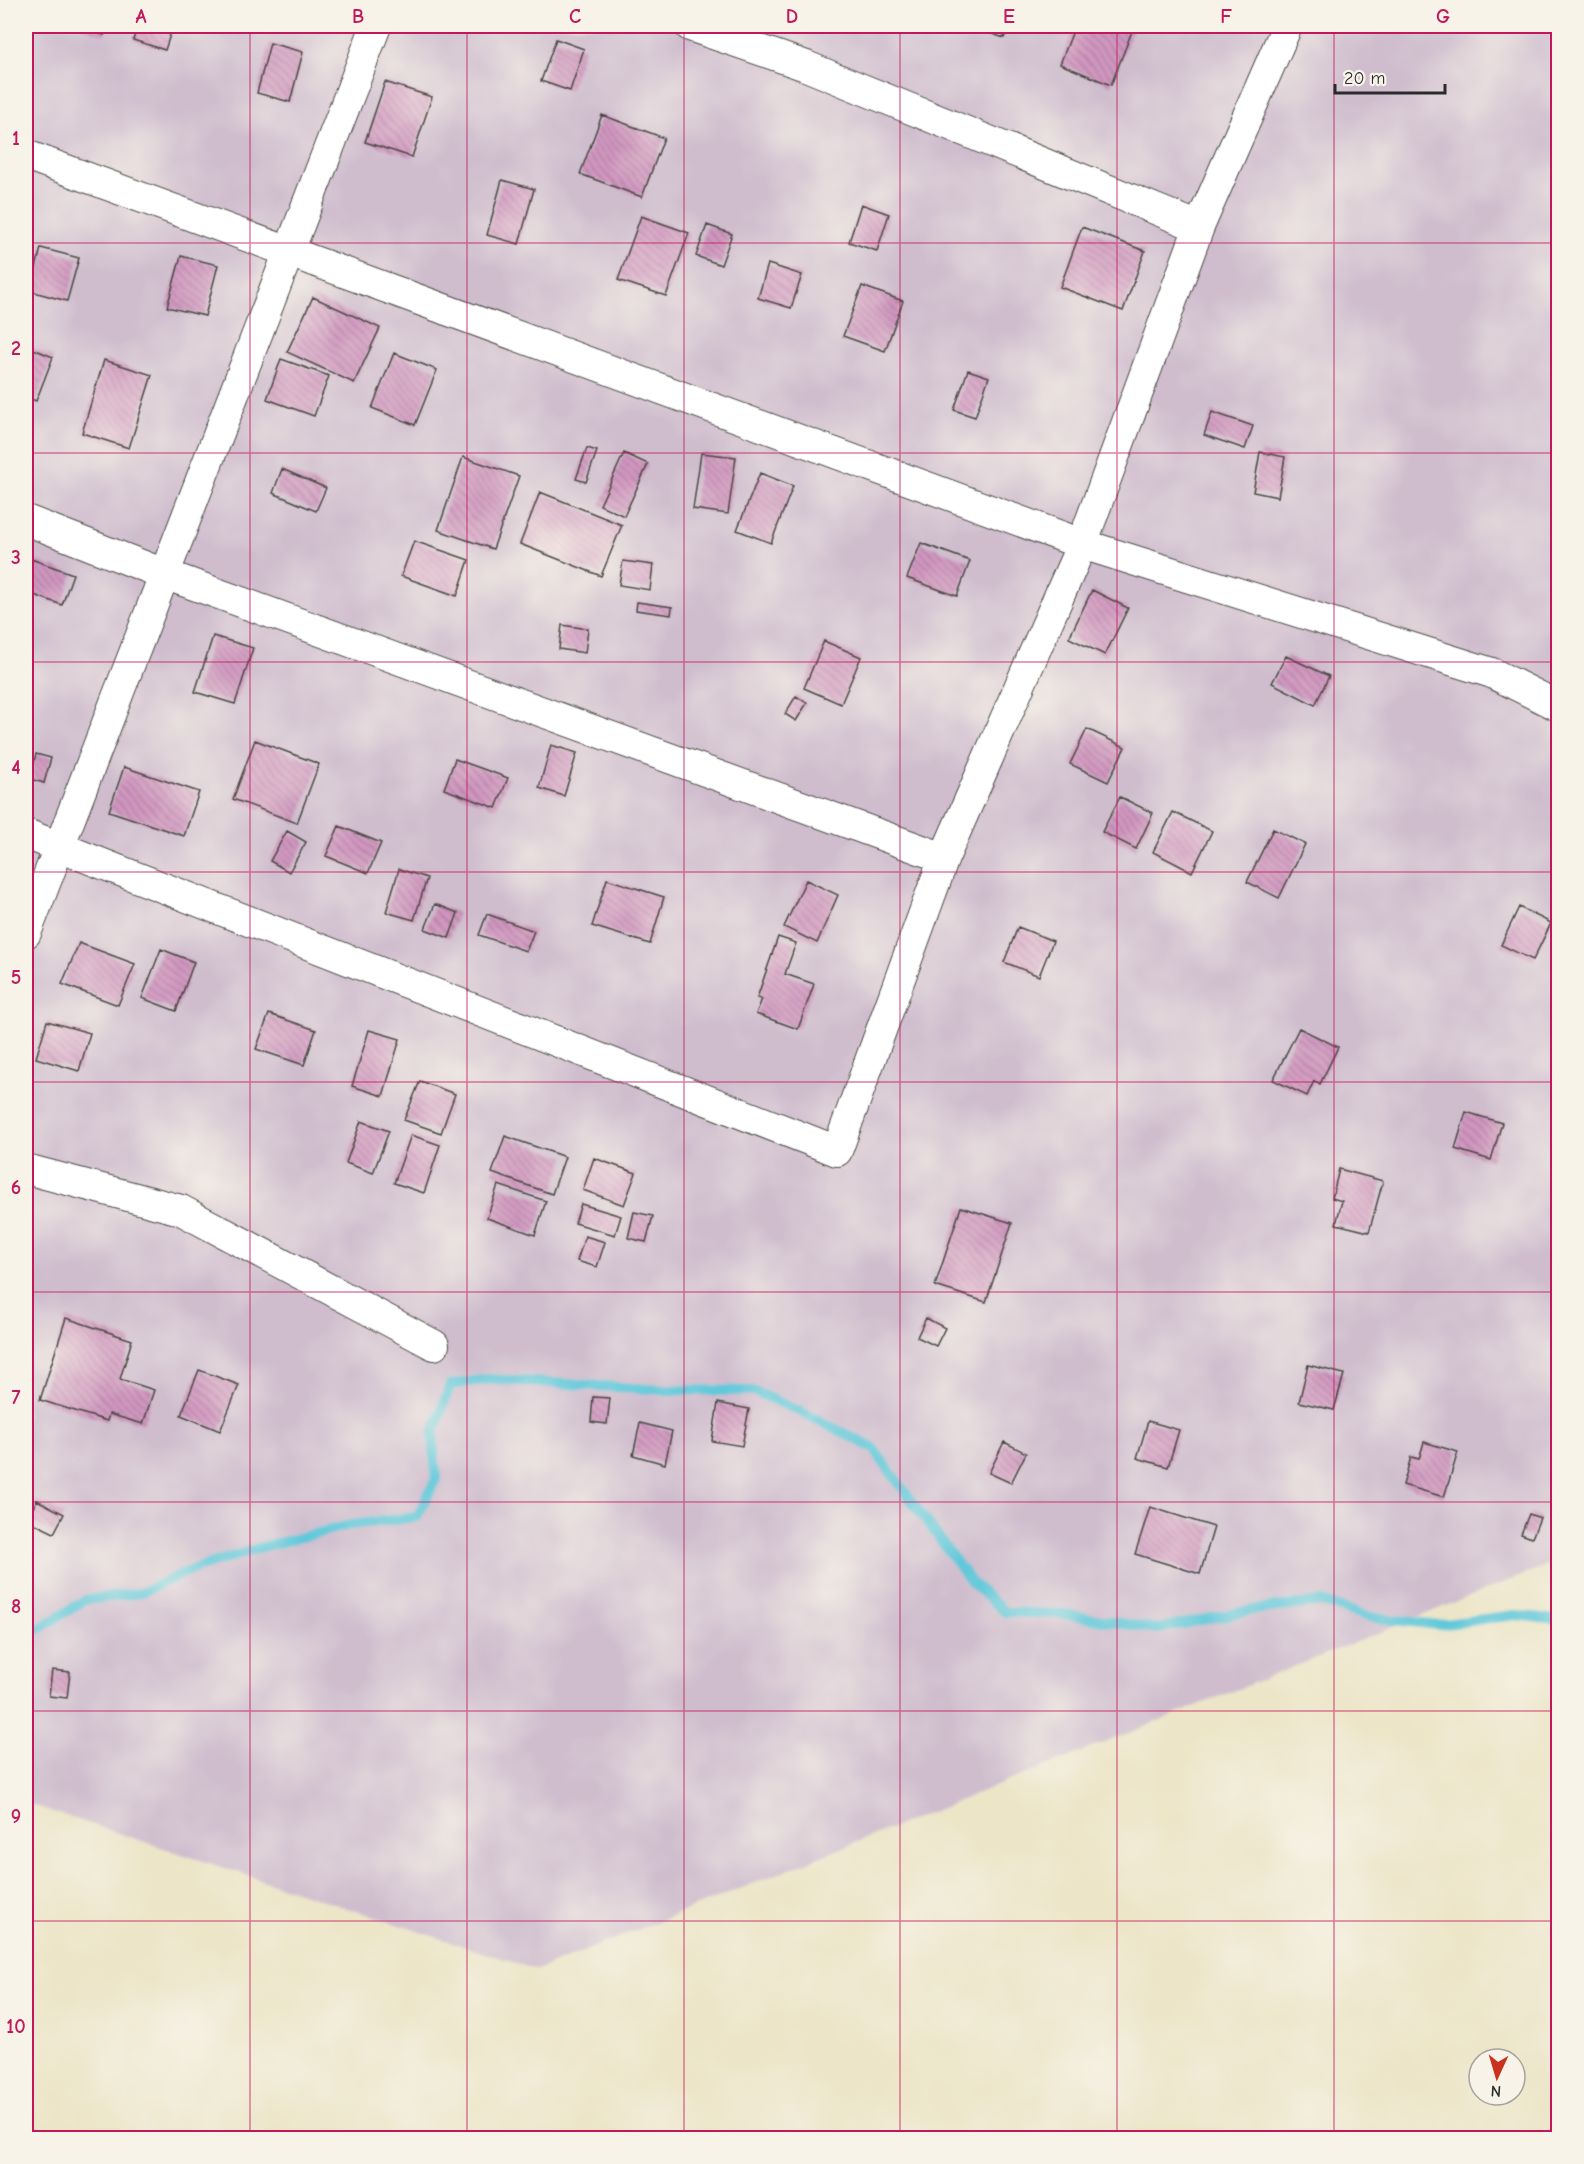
<svg xmlns="http://www.w3.org/2000/svg" width="1584" height="2164" font-family="'Comic Neue',sans-serif">
<defs>
<pattern id="building-back-hatch" width="6" height="6" patternUnits="userSpaceOnUse" patternTransform="scale(1.5)"><rect width="6" height="6" fill="#d197c0"/><path d="M-1 5l2 2M0 0l6 6M5-1l2 2" fill="none" stroke="#aa7b9c"/></pattern>
</defs>
<rect width="100%" height="100%" fill="#f7f3e8"/>
<filter id="ink" filterUnits="userSpaceOnUse"><feTurbulence type="fractalNoise" baseFrequency=".0167" numOctaves="2"/><feDisplacementMap in="SourceGraphic" scale="12" xChannelSelector="R" yChannelSelector="G"/><feConvolveMatrix kernelMatrix="1 2 1 2 8 2 1 2 1" color-interpolation-filters="sRGB"/></filter>
<filter id="wash" filterUnits="userSpaceOnUse"><feTurbulence type="fractalNoise" baseFrequency=".008" numOctaves="4" result="noise"/><feDisplacementMap in="SourceGraphic" scale="24" xChannelSelector="R" yChannelSelector="G"/><feGaussianBlur stdDeviation="1.35" result="paint"/><feColorMatrix in="noise" values="0 0 0 0 0 0 0 0 0 0 0 0 0 0 0 0 0 1.4 0 .05"/><feComposite in="paint" operator="in"/></filter>
<g filter="url(#wash)">
<rect width="100%" height="100%" fill="#ece5c8"/>
<!-- industrial -->
<path fill="#cfbdce" d="M26,26H1558V1561L537,1970L26,1803Z"/>
<g fill="none" stroke-linecap="round" stroke-linejoin="round">
<!-- stream -->
<path stroke="#5ec7da" stroke-width="10" d="M26,1637L85,1600L140,1593L191,1570L262,1547L350,1525L417,1517L436,1479L433,1434L450,1385L488,1379L666,1390L753,1391L806,1414L873,1448L971,1582L1005,1612L1064,1614L1157,1629L1252,1610L1322,1602L1369,1617L1438,1625L1515,1615L1558,1620"/>
</g>
<g id="blocks">
<!-- building -->
<path fill="url(#building-back-hatch)" d="M80,26H108L104,35Z
M138,26H173L165,50L133,40Z
M970,26H1009L1004,38Z
M1075,26H1134L1111,85L1060,64Z
M556,39L584,49L570,91L541,81Z
M270,43L303,52L290,102L257,93Z
M385,82L432,97L412,157L365,142Z
M602,115L664,138L642,197L580,174Z
M502,180L534,189L519,244L487,235Z
M861,204L889,214L877,251L849,242Z
M641,216L689,233L666,296L618,280Z
M707,225L732,234L721,265L696,256Z
M1082,227L1145,251L1123,311L1060,287Z
M41,248L79,258L67,301L30,291Z
M181,256L218,265L205,316L167,307Z
M768,264L802,275L791,308L758,298Z
M862,286L903,301L885,351L843,336Z
M313,297L380,328L354,383L287,352Z
M26,346L53,357L36,401L26,397Z
M394,353L437,370L415,425L372,408Z
M281,359L329,376L314,416L267,399Z
M104,360L152,375L129,448L82,433Z
M968,370L989,377L975,417L954,410Z
M1212,412L1253,426L1245,449L1204,435Z
M587,448L597,451L586,482L576,479Z
M1260,452L1285,457L1278,497L1253,492Z
M624,453L648,464L624,516L600,505Z
M701,453L736,457L728,514L693,509Z
M463,457L519,476L493,549L438,530Z
M282,469L326,488L316,511L273,493Z
M760,473L793,486L771,543L737,530Z
M540,492L622,525L601,576L520,544Z
M414,541L469,560L457,596L401,576Z
M921,543L970,561L957,596L907,578Z
M31,559L73,574L62,605L26,592V574Z
M623,561L653,565L650,590L619,585Z
M1092,590L1128,608L1105,655L1069,638Z
M637,602L672,607L671,615L636,610Z
M562,625L588,629L585,653L559,649Z
M213,636L253,648L235,704L195,692Z
M824,641L861,657L841,704L804,688Z
M1286,656L1329,676L1315,705L1272,683Z
M796,696L807,703L796,721L785,714Z
M1087,729L1125,747L1108,782L1070,764Z
M255,740L319,764L297,823L233,799Z
M551,745L577,753L564,796L539,788Z
M26,751L32,754L26,769Z
M36,754L51,758L44,783L30,779Z
M455,759L508,778L496,808L444,789Z
M124,767L199,792L184,836L109,811Z
M1120,797L1153,813L1136,849L1102,832Z
M1173,812L1212,831L1192,872L1153,852Z
M339,826L381,843L368,873L326,856Z
M1273,829L1305,844L1279,898L1247,882Z
M287,831L306,842L289,872L270,861Z
M399,869L427,878L414,920L386,912Z
M607,879L664,897L650,944L592,926Z
M806,880L838,895L817,943L784,927Z
M435,904L458,913L449,938L425,929Z
M1519,907L1551,923L1533,960L1501,945Z
M487,914L534,931L526,951L479,935Z
M1018,927L1053,941L1039,976L1004,962Z
M778,937L796,943L785,974L814,984L798,1029L756,1014L762,999L757,998Z
M79,943L135,964L118,1005L62,984Z
M161,949L194,962L176,1011L142,998Z
M269,1014L316,1030L304,1065L256,1049Z
M47,1021L90,1033L79,1071L36,1058Z
M1299,1028L1338,1047L1320,1084L1314,1081L1307,1096L1273,1080Z
M369,1030L400,1039L383,1096L352,1086Z
M420,1081L455,1094L441,1133L404,1120Z
M1466,1112L1502,1123L1491,1160L1455,1149Z
M361,1121L389,1131L373,1173L346,1163Z
M411,1135L440,1145L424,1193L394,1183Z
M505,1136L565,1157L552,1194L492,1173Z
M594,1158L636,1173L624,1205L583,1190Z
M1339,1169L1383,1181L1369,1232L1336,1224L1342,1201L1332,1198Z
M498,1185L546,1201L535,1235L487,1218Z
M581,1204L621,1216L615,1235L575,1223Z
M961,1207L1012,1223L986,1302L935,1286Z
M634,1212L653,1216L646,1242L628,1238Z
M585,1236L605,1242L597,1267L577,1261Z
M66,1318L132,1340L120,1379L154,1390L143,1424L109,1414L107,1421L40,1400Z
M926,1318L945,1328L936,1346L917,1337Z
M1308,1365L1344,1374L1334,1410L1299,1402Z
M199,1370L239,1385L220,1431L181,1415Z
M593,1397L610,1398L607,1424L591,1422Z
M718,1403L749,1409L742,1446L712,1441Z
M1148,1421L1179,1430L1168,1467L1137,1458Z
M640,1423L672,1431L665,1464L633,1455Z
M1004,1442L1026,1453L1011,1483L989,1473Z
M1424,1442L1458,1452L1444,1497L1403,1485L1411,1457L1419,1459Z
M1558,1499V1519L1551,1516Z
M37,1500L64,1514L54,1533L27,1520Z
M1150,1507L1214,1527L1200,1574L1135,1554Z
M1529,1514L1540,1518L1532,1538L1521,1534Z
M52,1670L70,1672L67,1698L49,1696Z"/>
</g>
</g>
<g filter="url(#ink)">
<use href="#blocks" fill-opacity="0" stroke="#484743" stroke-width="1.5"/>
<g fill="none" stroke-linecap="round" stroke-linejoin="round">
<!-- street casing -->
<g stroke="#484743" stroke-width="32">
<path id="street" d="M690,26L806,66L1199,227
M26,155L1082,544L1492,673L1558,706
M26,520L164,574L944,858
M26,834L837,1151L944,858L1082,544L1199,227L1287,26
M26,933L376,26
M26,1169L181,1210L434,1345"/>
</g>
<!-- street -->
<use href="#street" stroke="#fff" stroke-width="30"/>
</g>
</g>
<!-- grid -->
<path fill="none" stroke="#c2185b" stroke-width="1.5" stroke-opacity="0.55" d="M250,26V2138M467,26V2138M684,26V2138M900,26V2138M1117,26V2138M1334,26V2138M26,243H1558M26,453H1558M26,662H1558M26,872H1558M26,1082H1558M26,1292H1558M26,1502H1558M26,1711H1558M26,1921H1558"/>
<!-- margin -->
<rect width="1584" height="2164" fill="none" stroke="#f7f3e8" stroke-width="66"/>
<!-- north arrow -->
<g transform="translate(1497 2077) rotate(184)"><circle r="28" fill="#f7f3e8" stroke="#a5a39c" stroke-width="1.5"/>
<path d="M0-4.5L10 22L0 15L-10 22Z" fill="#c8321e"/>
<text y="-9" font-size="16" font-weight="bold" text-anchor="middle" fill="#2b2b2b">N</text>
</g>
<!-- scale -->
<path d="M1335 84v9h110v-9" fill="none" stroke="#2b2b2b" stroke-width="3"/>
<text x="1344" y="84" font-size="18" fill="#2b2b2b" stroke="#f7f3e8" stroke-width="4.5" paint-order="stroke">20 m</text>
<rect x="33" y="33" width="1518" height="2098" fill="none" stroke="#c2185b" stroke-width="2"/>
<g font-size="20" text-anchor="middle" font-weight="bold" fill="#c2185b">
<text x="141" y="23">A</text>
<text x="358" y="23">B</text>
<text x="575" y="23">C</text>
<text x="792" y="23">D</text>
<text x="1009" y="23">E</text>
<text x="1226" y="23">F</text>
<text x="1443" y="23">G</text>
<text x="16" y="145">1</text>
<text x="16" y="355">2</text>
<text x="16" y="564">3</text>
<text x="16" y="774">4</text>
<text x="16" y="984">5</text>
<text x="16" y="1194">6</text>
<text x="16" y="1404">7</text>
<text x="16" y="1613">8</text>
<text x="16" y="1823">9</text>
<text x="16" y="2033">10</text>
</g>
</svg>
